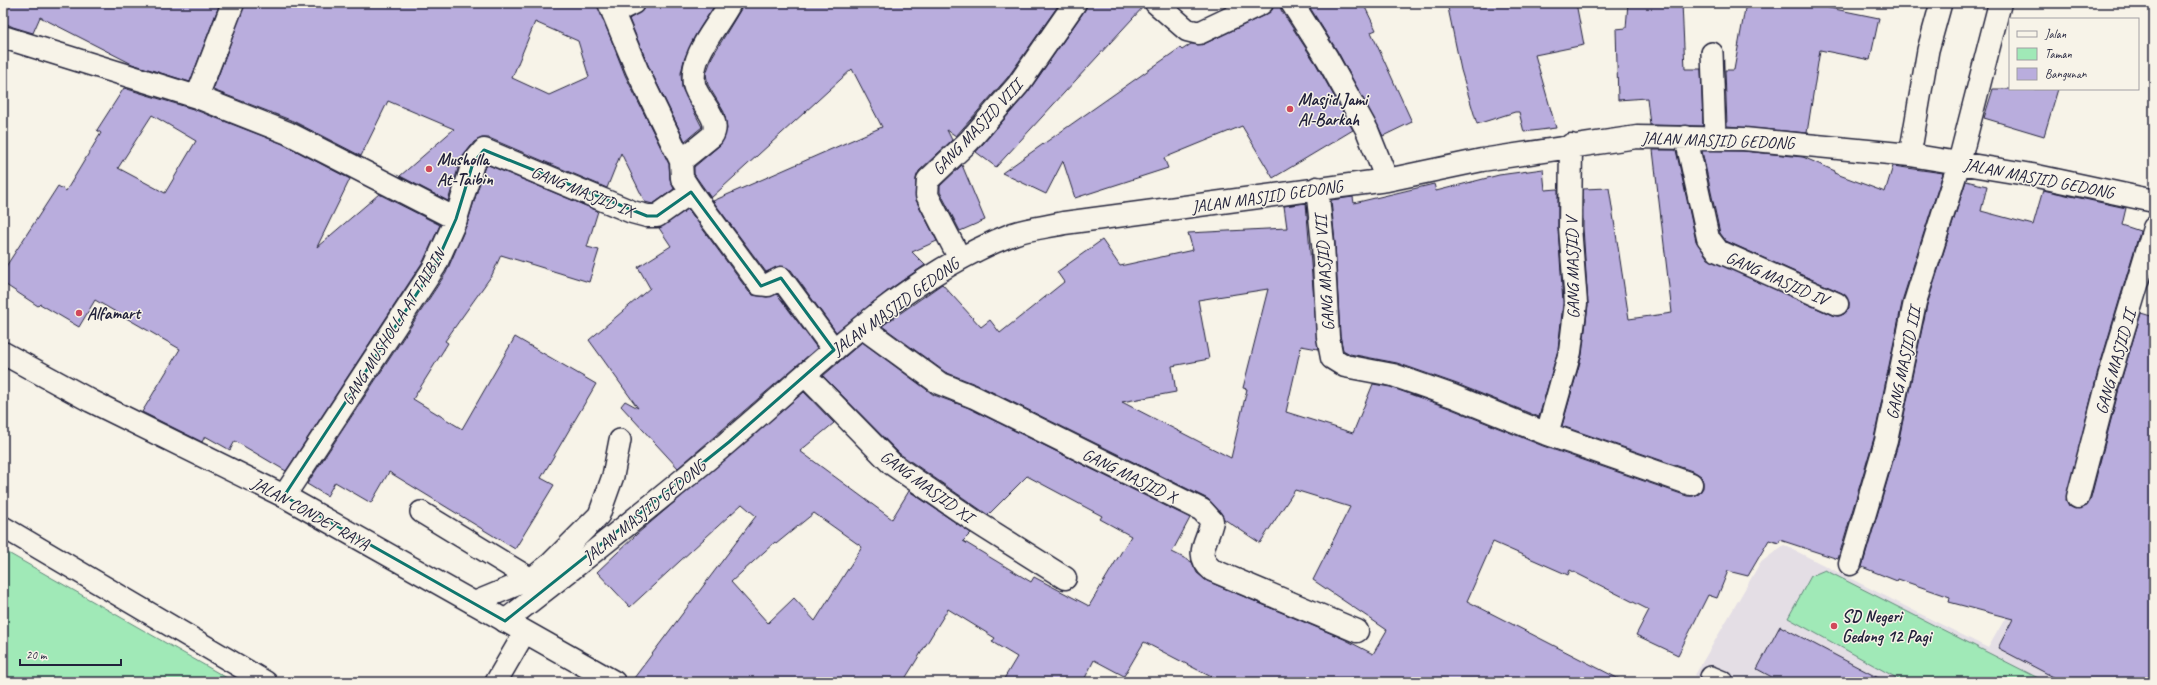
<svg xmlns="http://www.w3.org/2000/svg" width="2157" height="685" font-family="Caveat,sans-serif">
<rect width="100%" height="100%" fill="#f7f3e8"/>
<filter id="ink" filterUnits="userSpaceOnUse"><feTurbulence type="fractalNoise" baseFrequency=".025" numOctaves="2"/><feDisplacementMap in="SourceGraphic" scale="8" xChannelSelector="R" yChannelSelector="G"/><feConvolveMatrix kernelMatrix="1 2 1 2 8 2 1 2 1" color-interpolation-filters="sRGB"/></filter>
<g filter="url(#ink)">
<!-- built -->
<path fill="#e4dee5" d="M1784,545L1988,648L2014,603L2129,682H1708L1695,675L1760,563Z"/>
<!-- green -->
<path fill="#a0e9b7" stroke="#618679" d="M3,550L234,682H3Z
M1825,570L2044,681L1904,682L1788,618L1811,576Z"/>
<!-- building -->
<path fill="#b9addd" stroke="#22223b" fill-rule="evenodd" d="M3,3H220L190,82L132,64L40,17L33,33L13,27L3,22Z
M245,3H597L625,75L669,164L670,179L674,189L653,204L645,202L621,153L607,188L489,138H482L474,142L461,159L448,201L400,176L454,129L388,101L361,156L293,121L213,90ZM535,22L578,41L589,77L549,95L512,78Z
M645,3H716L695,36L684,60L681,73L682,88L702,127L685,141L648,65L629,19L643,10Z
M742,3H1060L1008,77L956,136L947,130L952,140L919,171L916,179V200L937,241L912,252L925,265L890,289L836,332L791,270L780,266L766,272L713,201L882,127L852,69L711,198L694,174V167L720,145L727,129L724,112L708,85L706,74L712,57L741,9Z
M1087,3H1144V6L996,167L976,152L1028,92L1085,10Z
M1274,3H1280L1281,10L1316,64L1353,130L1273,178L1242,126L1164,158L1168,168L1075,198L1063,161L1046,194L1002,173L1180,48L1182,50L1191,44H1204L1267,14L1272,10Z
M1307,3H1363L1376,30L1371,32L1412,122L1383,136L1338,52Z
M1447,3H1576L1584,45L1535,55L1556,128L1524,132L1519,112H1515L1477,124L1461,70Z
M1628,3H1682L1685,69H1701L1703,126L1650,125L1647,98L1618,100L1616,29L1626,28Z
M1746,3H1805L1879,18L1870,60L1820,50L1807,133L1727,126L1725,70H1734Z
M124,88L193,109L283,144L350,179L317,247L379,194L440,225L424,260L286,471L235,441L230,450L205,436L202,442L142,412L180,349L95,300L79,327L40,304L38,306L3,283V271L58,186L66,191L101,133L97,130ZM152,115L196,141L165,193L118,168Z
M1993,89H2058L2044,136L1984,118Z
M1653,150H1676L1696,241L1708,259L1832,315L1838,316L1844,314L1849,309V302L1842,293L1726,241L1720,233L1702,151H1743L1803,157L1835,171L1834,173L1885,192L1893,166L1943,173L1903,298L1874,438L1838,559L1780,540L1779,543L1769,540L1748,576L1728,571L1717,598L1708,595L1678,655L1636,635L1649,610L1570,570L1568,575L1493,542L1467,601L1625,682H1221L1144,642L1124,676L1094,660L1083,682H1002L1017,657L992,642L995,638L948,609L903,682H631L756,516L742,504L630,607L597,572L637,534L804,392L834,423L800,451L892,519L909,491L971,533L963,541L1031,582L1034,577L1089,606L1131,536L1100,519L1102,516L1027,476L988,515L900,454L823,376L862,342L934,395L969,408L1190,518L1172,552L1192,562L1197,573L1207,581L1344,639L1373,654L1387,630L1313,580L1350,507L1295,490L1260,543L1224,519L1221,513L1208,499L980,386L945,372L882,326L942,284L981,327L990,320L1000,333L1064,282L1057,272L1102,240L1120,266L1193,250L1188,233L1287,228L1284,206L1306,203L1318,349L1301,346L1286,412L1353,433L1373,384L1390,387L1449,408L1543,446L1687,496H1693L1699,494L1703,488V482L1701,476L1695,472L1562,426L1582,355L1588,305L1583,227V189L1609,188L1629,319L1672,313ZM1268,289L1243,388L1247,389L1231,458L1122,402L1176,392L1172,366L1209,359L1198,300ZM814,513L862,547L815,621L794,598L768,623L731,582L775,542L776,544Z
M488,165L598,211L587,247L599,250L589,282L501,255L492,275L445,341L448,343L413,399L462,429L515,337L596,384L541,478L554,485L515,549L389,472L371,503L335,482L327,496L307,484L446,273L467,224L484,169Z
M962,165L985,220L960,231L940,192V186Z
M1543,169L1545,190L1558,189V228L1563,303L1558,350L1539,417L1457,384L1397,363L1350,354L1343,350L1340,335L1335,243L1331,200L1353,197L1354,203L1434,184L1436,191L1499,175Z
M1966,181L1987,186L1981,211L2033,225L2043,190L2126,208L2122,225L2140,231L2097,375L2066,500L2069,506L2075,509L2087,506L2090,501L2121,381L2141,313L2154,317V682H2063L1998,648L2013,619L1949,602L1950,597L1898,579L1897,581L1862,567L1898,444L1927,305Z
M688,209L749,292L753,295L767,297L777,294L817,348L678,468L621,406L625,401L638,408L589,340L650,288L638,267L671,246L659,228Z
M1780,626L1886,682H1781L1757,669Z"/>
<g fill="none" stroke-linecap="round" stroke-linejoin="round">
<!-- lane casing -->
<g stroke="#22223b" stroke-width="24">
<path id="lane" d="M1712,53L1715,137
M1910,155L1928,50L1941,3
M421,512L531,579
M3,527L266,682
M473,603L531,579L551,563L599,515L613,476L620,440
M1711,677L1723,682
M496,682L525,632"/>
</g>
<!-- street casing -->
<g stroke="#22223b" stroke-width="25">
<path id="street" d="M609,3L637,70L681,161L682,178L691,192
M1156,3L1187,30L1199,33L1262,3
M1292,3L1327,58L1367,130L1387,180
M613,13L633,3
M3,37L197,97L288,133L456,219
M197,97L233,3
M1686,137L1708,238L1718,251L1837,304
M681,161L712,136C723,119 697,101 694,84C690,54 717,28 730,3
M1317,188L1323,244L1328,337L1332,358L1345,366L1393,375L1453,396L1547,434L1691,484
M960,259L927,195L928,180L969,141L1018,85L1075,3
M862,327L939,383L974,397L1202,510L1212,521C1208,541 1193,554 1212,570L1357,631
M805,375L892,464L973,520L1065,578
M1547,434L1570,352L1576,303L1570,227L1571,145
M284,496L435,266L456,219L473,163L484,150L632,212L647,216H657L691,192L759,284L768,285L781,278L834,350
M2078,497L2109,378L2154,228
M1850,564L1886,441L1915,302L1959,163L2000,3
M505,621C580,563 655,504 728,442C817,367 902,277 1013,234C1029,228 1048,227 1064,223L1387,180L1482,160L1637,137L1744,139L1910,155L2032,175L2154,201"/>
</g>
<!-- secondary casing -->
<g stroke="#22223b" stroke-width="25">
<path id="secondary" d="M3,353L91,401L284,496L614,682"/>
</g>
<!-- lane -->
<use href="#lane" stroke="#f7f3e8" stroke-width="21"/>
<!-- street -->
<use href="#street" stroke="#f7f3e8" stroke-width="22"/>
<!-- secondary -->
<use href="#secondary" stroke="#f7f3e8" stroke-width="22"/>
</g>
</g>
<!-- marked area -->
<path fill="none" stroke="#0f766e" stroke-width="3" stroke-linejoin="round" d="M484,150L647,216H657L691,192L761,286L781,278L834,350L729,442L505,621L284,496L435,266L456,219L473,163Z"/>
<!-- markers -->
<g fill="#d1495b" stroke="#f7f3e8" stroke-width="1.5">
<circle cx="1290" cy="109" r="4"/>
<circle cx="429" cy="169" r="4"/>
<circle cx="79" cy="313" r="4"/>
<circle cx="1834" cy="626" r="4"/>
</g>
<g text-anchor="middle" stroke-width="3" stroke-linejoin="round" paint-order="stroke">
<!-- poi labels -->
<g font-size="17" font-weight="bold" fill="#22223b" stroke="#f7f3e8" text-anchor="start">
<text x="1298" y="105">Masjid Jami<tspan x="1298" dy="20">Al-Barkah</tspan></text>
<text x="437" y="165">Musholla<tspan x="437" dy="20">At-Taibin</tspan></text>
<text x="87" y="319">Alfamart</text>
<text x="1842" y="622">SD Negeri<tspan x="1842" dy="20">Gedong 12 Pagi</tspan></text>
</g>
<!-- street labels -->
<g font-size="17" fill="#22223b" stroke="#f7f3e8">
<text transform="translate(977 127) rotate(-47)" y="6">GANG MASJID VIII</text>
<text transform="translate(1718 140) rotate(2)" y="6">JALAN MASJID GEDONG</text>
<text transform="translate(2039 178) rotate(11)" y="6">JALAN MASJID GEDONG</text>
<text transform="translate(583 191) rotate(22)" y="6">GANG MASJID IX</text>
<text transform="translate(1267 196) rotate(-8)" y="6">JALAN MASJID GEDONG</text>
<text transform="translate(1572 268) rotate(-91)" y="6">GANG MASJID V</text>
<text transform="translate(1324 273) rotate(-94)" y="6">GANG MASJID VII</text>
<text transform="translate(1777 278) rotate(24)" y="6">GANG MASJID IV</text>
<text transform="translate(895 306) rotate(-36)" y="6">JALAN MASJID GEDONG</text>
<text transform="translate(393 327) rotate(-58)" y="6">GANG MUSHOLLA AT TAIBIN</text>
<text transform="translate(2115 362) rotate(-74)" y="6">GANG MASJID II</text>
<text transform="translate(1903 363) rotate(-78)" y="6">GANG MASJID III</text>
<text transform="translate(1130 475) rotate(26)" y="6">GANG MASJID X</text>
<text transform="translate(927 486) rotate(36)" y="6">GANG MASJID XI</text>
<text transform="translate(644 511) rotate(-39)" y="6">JALAN MASJID GEDONG</text>
<text transform="translate(311 513) rotate(29)" y="6">JALAN CONDET RAYA</text>
</g>
</g>
<!-- margin -->
<rect width="2157" height="685" fill="none" stroke="#f7f3e8" stroke-width="16"/>
<rect x="8" y="8" width="2141" height="669" fill="none" stroke="#22223b" stroke-width="1.5" filter="url(#ink)"/>
<!-- legend -->
<rect x="2009" y="18" width="130" height="72" fill="#f7f3e8" stroke="#a29fa3"/>
<rect x="2017" y="31" width="20" height="6" fill="#f7f3e8" stroke="#a29fa3"/>
<text x="2045" y="38" font-size="12" fill="#22223b">Jalan</text>
<rect x="2017" y="48" width="20" height="12" fill="#a0e9b7" stroke="#a29fa3"/>
<text x="2045" y="58" font-size="12" fill="#22223b">Taman</text>
<rect x="2017" y="68" width="20" height="12" fill="#b9addd" stroke="#a29fa3"/>
<text x="2045" y="78" font-size="12" fill="#22223b">Bangunan</text>
<!-- scale -->
<path d="M20 659v6h101v-6" fill="none" stroke="#22223b" stroke-width="2"/>
<text x="26" y="659" font-size="12" fill="#22223b" stroke="#f7f3e8" stroke-width="3" paint-order="stroke">20 m</text>
</svg>
